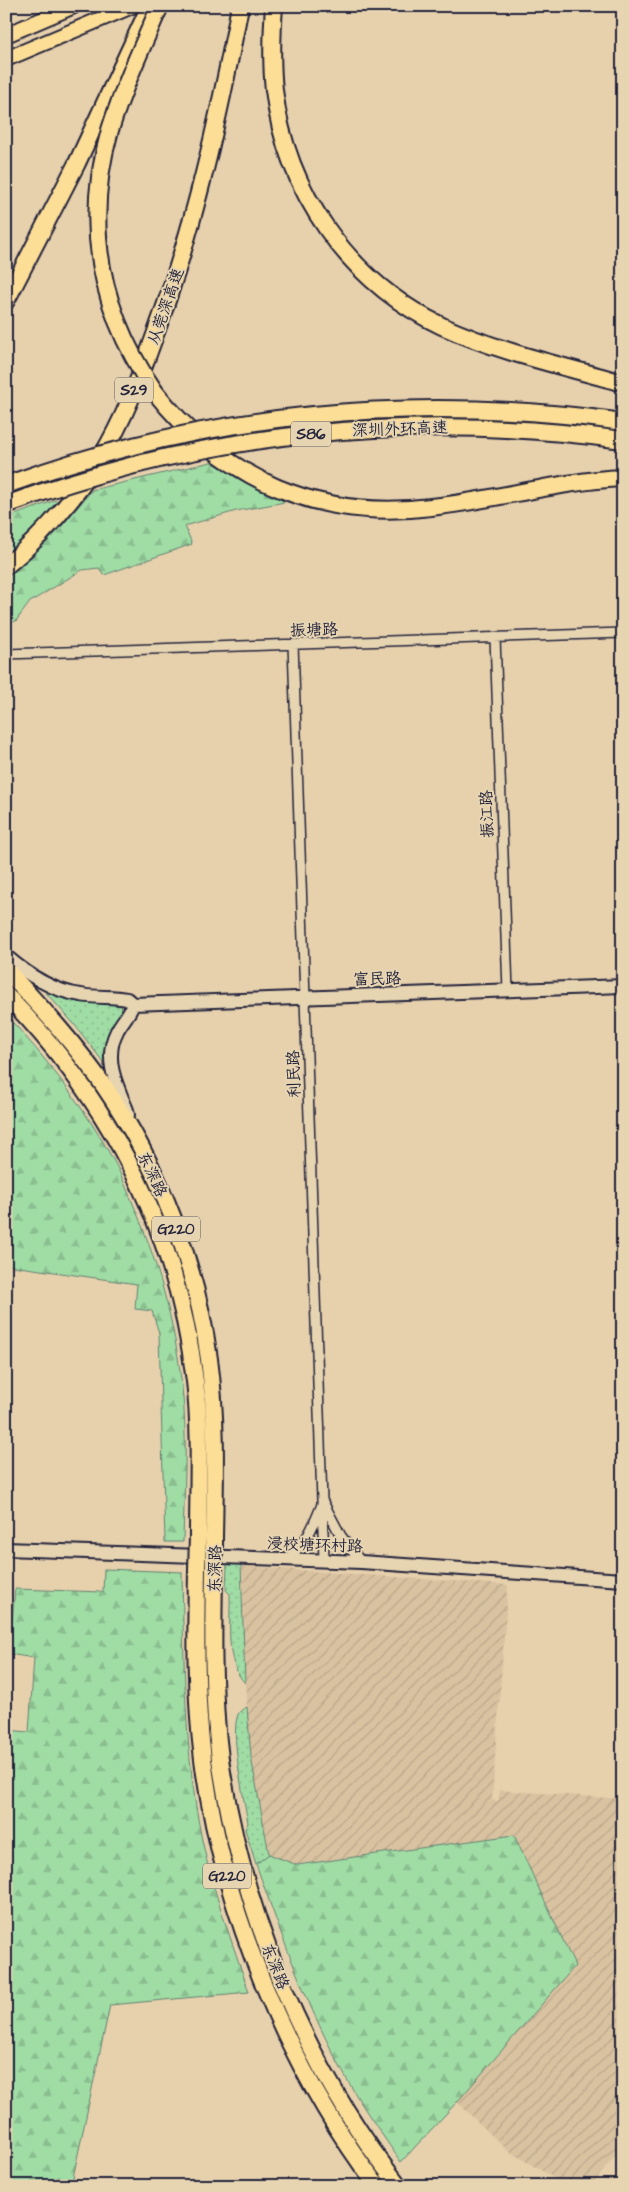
<svg xmlns="http://www.w3.org/2000/svg" width="629" height="2192" font-family="'Architects Daughter','LXGW WenKai TC',sans-serif">
<defs>
<pattern id="industrial-furrows" width="10" height="10" patternUnits="userSpaceOnUse" patternTransform="scale(1.25)"><rect width="10" height="10" fill="#d9c2a0"/><path d="M-1 1l2-2M0 10L10 0M9 11l2-2" fill="none" stroke="#baa68b"/></pattern>
<pattern id="grass-dots" width="8" height="8" patternUnits="userSpaceOnUse" patternTransform="scale(1.25)"><rect width="8" height="8" fill="#a0dda5"/><path d="M2 2h.1M6 6h.1" fill="none" stroke="#8abd8f" stroke-width="1.8" stroke-linecap="round"/></pattern>
<pattern id="forest-firs" width="22" height="20" patternUnits="userSpaceOnUse" patternTransform="scale(1.25)"><rect width="22" height="20" fill="#a0dda5"/><path d="M5 1l3.5 6h-7zM16 11l3.5 6h-7z" fill="#8abd8f"/></pattern>
</defs>
<rect width="100%" height="100%" fill="#e7d1ad"/>
<filter id="ink" filterUnits="userSpaceOnUse"><feTurbulence type="fractalNoise" baseFrequency=".02" numOctaves="2"/><feDisplacementMap in="SourceGraphic" scale="10" xChannelSelector="R" yChannelSelector="G"/><feConvolveMatrix kernelMatrix="1 2 1 2 8 2 1 2 1" color-interpolation-filters="sRGB"/></filter>
<g filter="url(#ink)">
<!-- industrial -->
<path fill="url(#industrial-furrows)" d="M242,1566L508,1585L492,1800L498,1801L500,1790L623,1799V2146L591,2186H568L508,2151L457,2102L575,1966L514,1835L297,1865L269,1854L251,1757L245,1683Z"/>
<!-- grass -->
<path fill="url(#grass-dots)" stroke="#618070" d="M41,987L121,1003L122,1013C110,1028 103,1041 105,1062L104,1063L74,1024Z
M227,1564H241L245,1683C224,1661 231,1623 230,1594L226,1590Z
M247,1707L251,1757L269,1854L256,1864L245,1829L248,1823C244,1799 231,1738 237,1718C238,1712 242,1709 247,1707Z"/>
<!-- forest -->
<path fill="url(#forest-firs)" stroke="#618070" d="M211,462L285,502L236,511L185,526L192,544L104,575L99,568L82,570L30,602L16,621L6,624V577L21,566L57,532L92,490Z
M56,500L59,504L6,557V518Z
M6,1015C47,1059 85,1108 114,1161C121,1173 125,1186 131,1199C157,1259 175,1322 182,1387C188,1438 184,1491 183,1542H165L159,1333L152,1311L135,1309L137,1284L6,1265Z
M104,1569L182,1572C184,1661 184,1752 202,1840C213,1892 232,1942 249,1992L110,2005L72,2182L58,2177L54,2186H6V1730L29,1732L34,1658L9,1654L15,1589L103,1592Z
M514,1835L575,1966L457,2102L401,2162C386,2140 370,2118 356,2095C313,2023 284,1943 256,1864L269,1854L297,1865Z"/>
<g fill="none" stroke-linecap="round" stroke-linejoin="round">
<!-- street casing -->
<g stroke="#22223b" stroke-width="12">
<path id="street" d="M495,638L508,990
M293,644L324,1560
M6,654L623,633
M286,1559C308,1543 313,1526 323,1502L341,1536L361,1562"/>
</g>
<!-- secondary casing -->
<g stroke="#22223b" stroke-width="16">
<path id="secondary" d="M6,956C28,975 52,991 81,995C96,998 112,996 127,999L133,1004C130,1014 122,1021 117,1031C103,1058 116,1084 127,1110L128,1115
M133,1004L623,986
M6,1549L361,1562L623,1580"/>
</g>
<!-- primary casing -->
<g stroke="#22223b" stroke-width="18">
<path id="primary" d="M6,35L74,6
M6,59L132,6"/>
</g>
<!-- highway casing -->
<g stroke="#22223b" stroke-width="20">
<path id="highway" d="M274,6C272,34 271,62 274,90C286,192 349,282 442,326C499,352 563,366 623,383
M6,301L77,163L150,6
M155,392C225,480 319,521 431,507C496,500 558,481 623,478
M6,566C43,536 74,499 100,459C124,420 140,377 155,335C194,228 219,118 240,6
M6,970C41,1007 75,1044 104,1086C159,1166 196,1263 209,1359C217,1418 215,1478 214,1537
M6,995C111,1102 177,1231 195,1381C201,1433 198,1485 198,1537
M197,1570C196,1633 195,1696 203,1759C222,1909 287,2066 377,2186
M214,1571C213,1633 212,1697 220,1759C242,1911 303,2064 399,2186"/>
</g>
<!-- street -->
<use href="#street" stroke="#e7d5b2" stroke-width="9"/>
<!-- secondary -->
<use href="#secondary" stroke="#e7d5b2" stroke-width="12"/>
<!-- primary -->
<use href="#primary" stroke="#fdde96" stroke-width="14"/>
<!-- highway -->
<use href="#highway" stroke="#fdde96" stroke-width="16"/>
<!-- highway-bridge casing -->
<g stroke="#22223b" stroke-width="20" stroke-linecap="butt">
<path id="highway-bridge" d="M155,392C100,312 83,224 110,130C123,88 142,47 160,6
M6,485C205,412 414,393 623,422
M6,505C204,431 414,411 623,440
M197,1570L198,1537
M214,1571V1537"/>
</g>
<!-- highway-bridge -->
<use href="#highway-bridge" stroke="#fdde96" stroke-width="16"/>
</g>
</g>
<g text-anchor="middle" stroke-width="4" stroke-linejoin="round" paint-order="stroke">
<!-- shield labels -->
<g fill="#e7d5b2" stroke="#5d585f" stroke-width="1">
<rect x="115" y="377.5" width="38" height="25" rx="4"/>
<rect x="291" y="421.5" width="40" height="25" rx="4"/>
<rect x="152" y="1216.5" width="48" height="25" rx="4"/>
<rect x="203" y="1863.5" width="48" height="25" rx="4"/>
</g>
<g font-size="15" font-weight="bold" fill="#22223b">
<text x="134" y="395">S29</text>
<text x="311" y="439">S86</text>
<text x="176" y="1234">G220</text>
<text x="227" y="1881">G220</text>
</g>
<!-- street labels -->
<g font-size="16" fill="#22223b" stroke="#e7d5b2">
<text transform="translate(165 306) rotate(-71)" y="6">从莞深高速</text>
<text transform="translate(400 428) rotate(-2)" y="6">深圳外环高速</text>
<text transform="translate(314 629) rotate(-2)" y="6">振塘路</text>
<text transform="translate(486 814) rotate(-92)" y="6">振江路</text>
<text transform="translate(377 978) rotate(-2)" y="6">富民路</text>
<text transform="translate(293 1074) rotate(-92)" y="6">利民路</text>
<text transform="translate(153 1174) rotate(65)" y="6">东深路</text>
<text transform="translate(315 1544) rotate(2)" y="6">浸校塘环村路</text>
<text transform="translate(214 1569) rotate(-89)" y="6">东深路</text>
<text transform="translate(276 1966) rotate(68)" y="6">东深路</text>
</g>
</g>
<!-- margin -->
<rect width="629" height="2192" fill="none" stroke="#e7d5b2" stroke-width="25"/>
<rect x="12" y="12" width="604" height="2167" fill="none" stroke="#22223b" stroke-width="2" filter="url(#ink)"/>
</svg>
